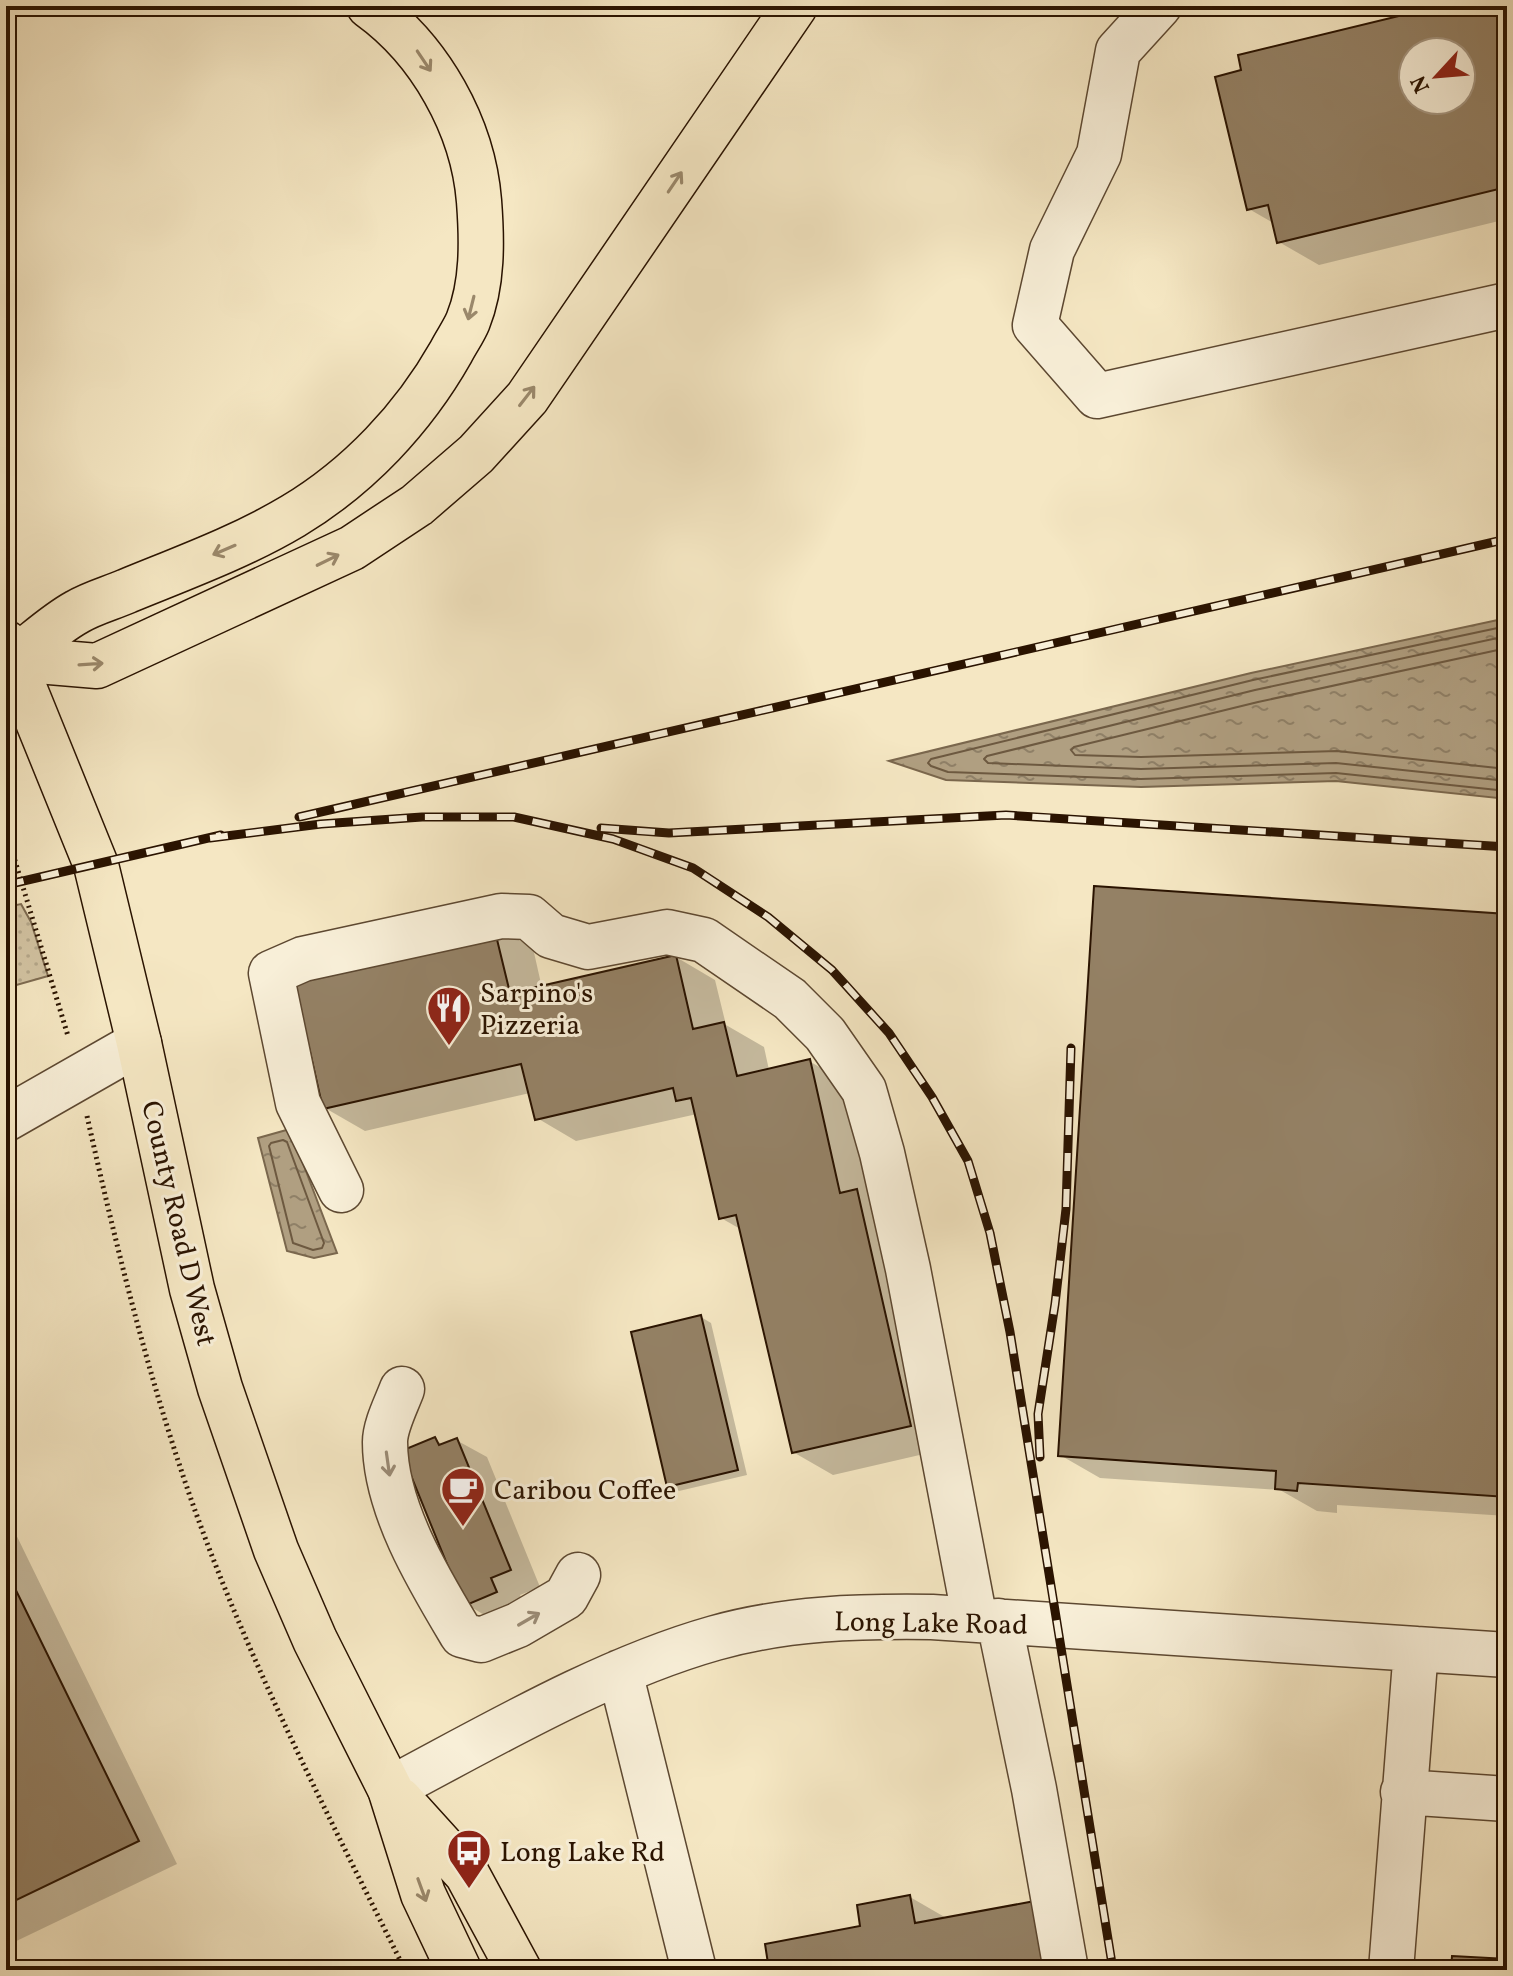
<svg xmlns="http://www.w3.org/2000/svg" width="1513" height="1976" font-family="Vollkorn,serif">
<defs>
<pattern id="grass-dots" width="8" height="8" patternUnits="userSpaceOnUse" patternTransform="scale(2)"><rect width="8" height="8" fill="#d2c3a2"/><path d="M2 2h.1M6 6h.1" fill="none" stroke="#b4a78a" stroke-width="1.8" stroke-linecap="round"/></pattern>
<pattern id="water-ripples" width="26" height="14" patternUnits="userSpaceOnUse" patternTransform="scale(2)"><rect width="26" height="14" fill="#b09f81"/><path d="M2 4q2-2 4 0t4 0M15 11q2-2 4 0t4 0" fill="none" stroke="#8f8067"/></pattern>
</defs>
<rect width="100%" height="100%" fill="#f5e7c3"/>
<filter id="stains"><feTurbulence type="fractalNoise" baseFrequency=".0025" numOctaves="4"/><feColorMatrix values="0 0 0 0 .2 0 0 0 0 .09 0 0 0 0 .02 0 0 0 .5 -.17"/></filter>
<radialGradient id="worn" r=".72"><stop offset=".6" stop-color="#630" stop-opacity="0"/><stop offset="1" stop-color="#630" stop-opacity=".3"/></radialGradient>
<!-- grass -->
<path fill="url(#grass-dots)" stroke="#7e6b51" stroke-width="2" d="M21,904L31,922L48,976L6,988V907Z"/>
<!-- water -->
<path fill="url(#water-ripples)" stroke="#7a674d" stroke-width="2" d="M1507,618V799L1336,781L1141,787L946,780L889,761L1251,673Z
M290,1129L337,1253L314,1258L287,1251L258,1138Z"/>
<!-- shadow -->
<path fill="#0003" fill-rule="evenodd" d="M1449,6H1507V219L1319,265L1279,242L1275,224L1249,209ZM1413,52H1461V100H1413Z
M1507,916V1516L1337,1505V1513L1317,1511L1280,1490L1100,1478L1060,1455Z
M493,925L533,948L542,988L676,957L715,980L726,1025L764,1047L769,1070L809,1061L849,1084L950,1448L833,1475L793,1452L742,1230L721,1218L697,1114L576,1141L537,1118L530,1093L365,1131L325,1108Z
M701,1317L711,1323L747,1475L679,1491L669,1485Z
M435,1440L444,1445L456,1440L487,1457L540,1587L520,1595L526,1610L496,1622L466,1604Z
M6,1514L177,1864L6,1946Z
M910,1897L948,1919L771,1970L863,1928Z"/>
<g fill="none" stroke-linecap="round" stroke-linejoin="round">
<!-- shore -->
<path stroke="#6d5940" stroke-width="2" d="M1507,626L1253,680L931,759L928,763L931,766L948,772L1141,779L1336,773L1507,791
M1507,636L1255,690L987,756L984,759L988,763L1141,769L1336,763L1507,781
M1507,648L1258,702L1074,747L1071,750L1075,755L1141,757L1337,751L1507,769
M283,1140L287,1142L324,1243L322,1248L313,1250L293,1243L269,1146L271,1143Z"/>
</g>
<!-- building -->
<path fill="#948165" stroke="#2a1300" stroke-width="2" fill-rule="evenodd" d="M1440,6H1507V187L1277,243L1268,205L1247,210L1215,77L1241,70L1238,55ZM1413,52H1461V100H1413Z
M1094,886L1507,914V1497L1298,1483L1297,1491L1275,1489L1276,1471L1058,1456Z
M493,923L510,993L676,955L693,1029L724,1022L737,1076L810,1059L840,1193L857,1189L911,1426L792,1453L736,1215L719,1219L691,1098L676,1101L673,1088L535,1120L521,1064L323,1109L291,969Z
M701,1315L738,1470L667,1487L631,1332Z
M435,1437L439,1445L457,1438L511,1570L491,1578L497,1592L464,1606L401,1451Z
M6,1570L139,1841L6,1905Z
M910,1895L915,1923L1035,1901L1048,1970H769L765,1944L860,1926L857,1905Z
M1452,1956L1507,1959V1970H1451Z"/>
<g fill="none" stroke-linecap="round" stroke-linejoin="round">
<!-- minor casing -->
<g stroke="#5d4831" stroke-width="47">
<path id="minor" d="M1159,6L1118,51L1099,154L1052,250L1035,325L1097,396L1507,305
M6,1119L139,1043
M341,1190L298,1103L271,973L303,959L501,916L529,917L551,936L588,947L667,932L704,940L790,999L825,1034L864,1090L882,1153L908,1269L975,1620
M402,1389C396,1405 385,1426 385,1442C385,1508 429,1580 462,1635L481,1640L518,1625L566,1597L578,1575
M999,1621L1034,1789L1066,1970
M620,1672L694,1970
M390,1789C492,1735 605,1669 715,1638C786,1618 859,1616 932,1617L1507,1655
M1403,1792L1507,1799
M1391,1970L1416,1649"/>
</g>
<!-- major casing -->
<g stroke="#2a1300" stroke-width="47">
<path id="major" d="M6,643L96,865L139,1043L192,1289L220,1388L276,1550L315,1640L390,1789L423,1894L459,1970
M400,1800L467,1874L519,1970"/>
</g>
<!-- highway casing -->
<g stroke="#2a1300" stroke-width="47">
<path id="highway" d="M14,659L97,666L352,548L417,505L476,454L527,398L795,6
M14,659C34,644 55,624 77,612C92,603 111,598 127,591C183,568 241,547 293,516C358,477 413,419 451,352C456,342 464,331 468,321C483,284 482,240 479,201C473,126 430,50 369,6"/>
</g>
<!-- path -->
<path stroke="#2a1300" stroke-width="5" stroke-dasharray="2 4" stroke-linecap="butt" d="M6,831L68,1036
M87,1116C116,1246 148,1376 192,1502C249,1663 329,1817 405,1970"/>
<!-- minor -->
<use href="#minor" stroke="#f8efd8" stroke-width="44"/>
<!-- major -->
<use href="#major" stroke="#f5e7c3" stroke-width="44"/>
<!-- highway -->
<use href="#highway" stroke="#f5e7c3" stroke-width="44"/>
<!-- rail casing -->
<g stroke="#2a1300" stroke-width="9">
<path id="rail" d="M299,817L1507,539
M601,828L669,833L1006,815L1507,847
M210,838L321,824L422,817H514L613,839L693,868L768,917L832,970L889,1033L932,1097L968,1161L990,1233L1010,1332L1113,1970
M6,885L221,835
M1040,1457L1038,1414L1055,1304L1066,1209L1071,1048"/>
</g>
<!-- rail -->
<use href="#rail" stroke="#f8efd8" stroke-width="6" stroke-dasharray="18" stroke-linecap="butt"/>
</g>
<!-- one-way arrows -->
<defs><path id="oneway-shaft" d="M-6 0H5M1.5-3L5.5 0L1.5 3" fill="none" stroke-width="1.6" stroke-linecap="round" stroke-linejoin="round" transform="scale(2)"/></defs>
<g stroke="#9a886b">
<use href="#oneway-shaft" transform="translate(424 61) rotate(56)"/>
<use href="#oneway-shaft" transform="translate(675 182) rotate(-56)"/>
<use href="#oneway-shaft" transform="translate(471 308) rotate(104)"/>
<use href="#oneway-shaft" transform="translate(527 396) rotate(-52)"/>
<use href="#oneway-shaft" transform="translate(224 550) rotate(157)"/>
<use href="#oneway-shaft" transform="translate(328 560) rotate(-26)"/>
<use href="#oneway-shaft" transform="translate(91 664) rotate(-4)"/>
<use href="#oneway-shaft" transform="translate(422 1890) rotate(70)"/>
</g>
<g stroke="#9b8c77">
<use href="#oneway-shaft" transform="translate(388 1464) rotate(82)"/>
<use href="#oneway-shaft" transform="translate(529 1619) rotate(-30)"/>
</g>
<!-- icons -->
<defs>
<g id="restaurant-pin" transform="scale(2.3)"><path d="M0 17L-7.5 6A9.5 9.5 0 1 1 7.5 6Z" fill="#8f2418" stroke="#f8efd8"/><path d="M-5-6h1v4h1v-4h1v4h1v-4h1v5L-1.5 .5V6h-2V.5L-5-1ZM5-6V6H3V1.5H1.5Q1.5-4 5-6Z" fill="#fff"/></g>
<g id="cafe-pin" transform="scale(2.3)"><path d="M0 17L-7.5 6A9.5 9.5 0 1 1 7.5 6Z" fill="#8f2418" stroke="#f8efd8"/><path d="M-5.5-4.5H6V0H3Q3 3.5 0 3.5H-2.5Q-5.5 3.5-5.5 0ZM3-3.2v2h1.7v-2ZM-6 4.5H4V6H-6Z" fill="#fff"/></g>
<g id="bus-pin" transform="scale(2.3)"><path d="M0 17L-7.5 6A9.5 9.5 0 1 1 7.5 6Z" fill="#8f2418" stroke="#f8efd8"/><path d="M-5-6H5V4H4V6H2V4H-2V6H-4V4H-5ZM-3.5-4V0h7V-4ZM-3.5 1.2v1.5H-2V1.2ZM2 1.2v1.5H3.5V1.2Z" fill="#fff"/></g>
</defs>
<g fill-rule="evenodd">
<use href="#restaurant-pin" x="449" y="1008"/>
<use href="#cafe-pin" x="463" y="1489"/>
<use href="#bus-pin" x="469" y="1851"/>
</g>
<g text-anchor="middle" stroke-width="6" stroke-linejoin="round" paint-order="stroke">
<!-- poi labels -->
<g font-size="28" fill="#2a1300" stroke="#f8efd8" text-anchor="start">
<text x="480" y="1002">Sarpino's<tspan x="480" dy="32">Pizzeria</tspan></text>
<text x="494" y="1499">Caribou Coffee</text>
<text x="500" y="1861">Long Lake Rd</text>
</g>
<!-- street labels -->
<g font-size="28" fill="#2a1300" stroke="#f8efd8">
<text transform="translate(180 1223) rotate(77)" y="10">County Road D West</text>
<text transform="translate(931 1622) rotate(1)" y="10">Long Lake Road</text>
</g>
</g>
<!-- margin -->
<rect width="1513" height="1976" fill="none" stroke="#f5e7c3" stroke-width="32"/>
<rect x="8" y="8" width="1497" height="1960" fill="none" stroke="#2a1300" stroke-width="4"/>
<rect x="16" y="16" width="1481" height="1944" fill="none" stroke="#2a1300" stroke-width="2"/>
<!-- north arrow -->
<g transform="translate(1437 76) rotate(244)"><circle r="38" fill="#f8efd8" stroke="#a69782" stroke-width="2"/>
<path d="M0-6L14 30L0 20L-14 30Z" fill="#8f2418"/>
<text y="-12" font-size="22" font-weight="bold" text-anchor="middle" fill="#2a1300">N</text>
</g>
<rect width="100%" height="100%" filter="url(#stains)"/>
<rect width="100%" height="100%" fill="url(#worn)"/>
</svg>
